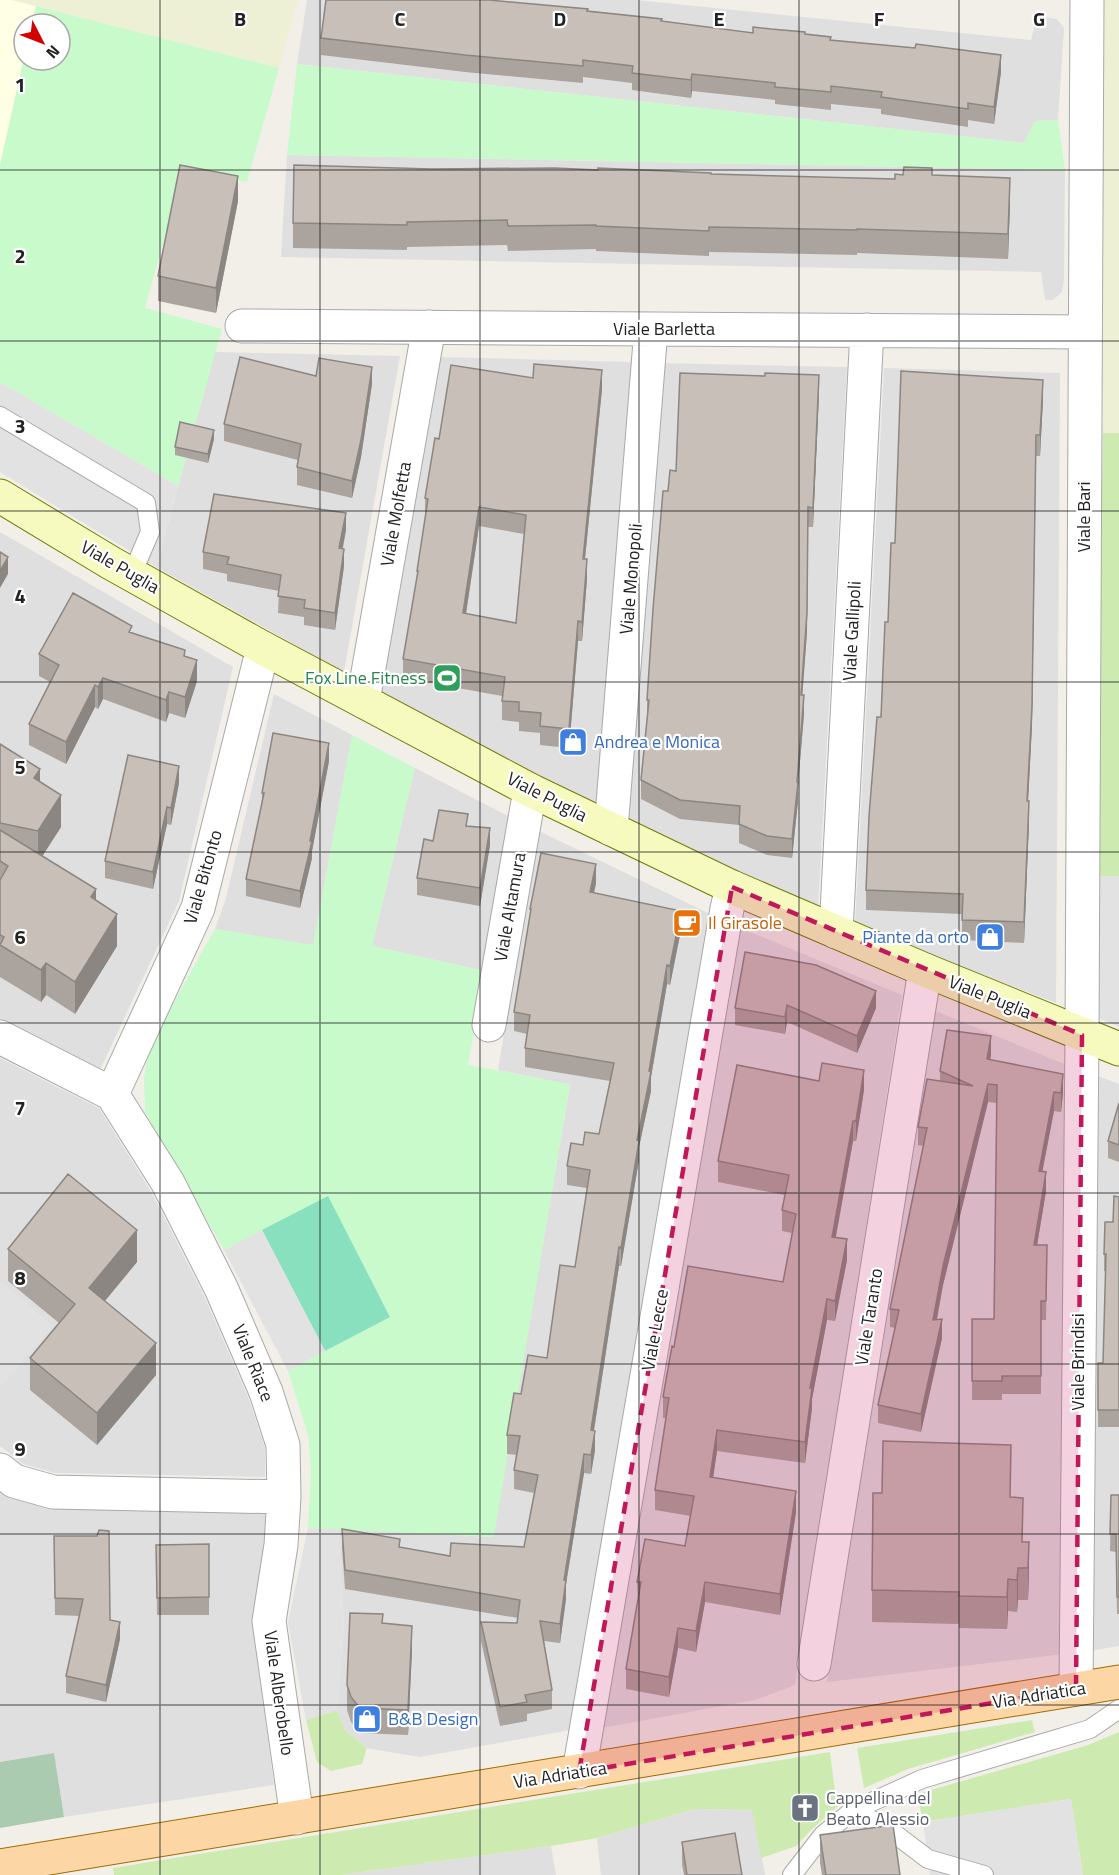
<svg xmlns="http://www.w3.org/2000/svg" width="1119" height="1875" font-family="'Titillium Web',sans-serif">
<rect width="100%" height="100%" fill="#f2efe9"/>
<!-- residential -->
<path fill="#e0dfdf" d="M307,0H636L1031,40L1037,16L1057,19L1064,28L1058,120L1035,121L1024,143L297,64Z
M287,155L1065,170L1064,279L1062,292L1053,300H1045L1041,272L281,257Z
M215,352L400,356L344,672L156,567Z
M440,357L632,362L597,805L381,693Z
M660,363L847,367L818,910L624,820Z
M884,368L1060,373L1056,1003L855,925Z
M0,532L233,667L179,901L100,1070L0,1019Z
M274,694L352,735L313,946L215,929L226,898Z
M415,768L514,819L485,971L372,946Z
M537,830L710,914L571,1730L420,1757L389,1752L367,1748L345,1730L337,1710L344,1625L338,1529L493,1537L570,1085L498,1070Z
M736,926L902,995L795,1685L755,1700L602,1728Z
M933,1010L1069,1066L1064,1654L827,1682Z
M0,1058L99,1108L152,1193L204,1296L249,1399L265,1448V1477L55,1473L23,1464L0,1446Z
M1095,1075L1119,1084V1646L1090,1651Z
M0,1491L6,1496L51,1508L267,1513L265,1544L252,1621L274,1785L64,1817L54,1753L0,1762Z
M695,1809L753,1810L765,1875H601L597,1838Z
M551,1846L556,1875H341Z"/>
<!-- education -->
<path fill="#ffffe5" d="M0,0H12L36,6L32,24H24V58L0,165Z"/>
<!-- farmland -->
<path fill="#eef0d5" d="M12,0H298L279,68Z
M1102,0H1119V433H1103Z"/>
<!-- grass -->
<path fill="#cdebb0" d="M1103,433H1119V876L1095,877Z
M337,1710L345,1730L367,1748L362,1764L331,1771L317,1762L306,1720Z
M1032,1720L1035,1732L908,1769L864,1788L857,1748Z
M1119,1732V1875H1083L1071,1799L923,1822L917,1794L1088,1745Z
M830,1752L837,1807L811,1830L796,1846L761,1858L752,1810L695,1809L597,1838L551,1846L341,1875H114L113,1868Z"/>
<!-- cemetery -->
<path fill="#aacbaf" d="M54,1753L64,1817L0,1828V1762Z"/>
<!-- park -->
<path fill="#c8facc" d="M36,6L279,68L247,182L182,173L145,308L222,329L178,486L0,382V165L24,58V60H60V24H32Z
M297,64L1024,143L1035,121L1058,120L1065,170L287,155Z
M352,735L415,768L372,946L485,971L468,1065L570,1084L494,1537L308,1528L311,1471L308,1435L288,1371L390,1316L328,1197L224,1250L145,1112L144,1078L150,1045L215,929L313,945Z"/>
<!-- pitch -->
<path fill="#88e0be" d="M328,1196L390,1317L325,1351L262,1230Z"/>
<!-- parking -->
<path fill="#e2e2e2" d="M0,382L178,486L156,567L0,472Z
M1119,876V1027L1098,1018L1095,877Z
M262,1230L325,1351L288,1371L224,1250Z
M0,1281L53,1326L0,1387Z
M308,1528L338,1529L344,1625L337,1710L306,1720L288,1622Z
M1071,1799L1083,1875H930L923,1822Z"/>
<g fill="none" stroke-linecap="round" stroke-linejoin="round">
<!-- service casing -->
<g stroke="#a9a9a9" stroke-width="20">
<path id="service" d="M0,416L146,503L150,532L132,574
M852,1811L883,1825L928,1859L984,1875
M792,1875L823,1835L852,1811L922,1779L1090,1729L1119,1709"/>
</g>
<!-- minor casing -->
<g stroke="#a9a9a9" stroke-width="35">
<path id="minor" d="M242,326L1085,332
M363,701L429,327
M611,829L651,329
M836,932L867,330
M489,1025L530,790
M0,1037L112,1094L168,1183L221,1288L266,1392L283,1445L284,1497L281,1545L269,1621L297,1818
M112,1094L198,908L263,648
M0,1470L14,1481L53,1492L284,1497
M814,1664L925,970
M1076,1689L1082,1035L1087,0
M579,1772L727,909L732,887"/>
</g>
<!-- secondary casing -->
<g stroke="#707d05" stroke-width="35">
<path id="secondary" d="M0,496L111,563L263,648L530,790L732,887L925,970L1119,1049"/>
</g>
<!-- primary casing -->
<g stroke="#a06b00" stroke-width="35">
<path id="primary" d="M0,1866L1119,1682"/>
</g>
<!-- service -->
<use href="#service" stroke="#fff" stroke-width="18"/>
<!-- minor -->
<use href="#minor" stroke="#fff" stroke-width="33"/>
<!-- secondary -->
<use href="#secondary" stroke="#f7fabf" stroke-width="33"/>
<!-- primary -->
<use href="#primary" stroke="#fcd6a4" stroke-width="33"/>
</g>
<!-- wall -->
<path fill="#aba49e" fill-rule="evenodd" d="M588,11L753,33L805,34L831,40L1001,72L994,124L968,120V127L881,114V109L831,104V110L775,104V100L692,91L691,98L632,90V83L583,77V83L465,72L321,55V38Z
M432,169L711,174L895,179L932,175L1010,203L1008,259L857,253V255L709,252V256L596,251V249L508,251L507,245L407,247V250L293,248V223Z
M238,201L216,313L158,301V276Z
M316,376L372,384L361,457L352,498L297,485V467L298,460L224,441V424Z
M602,389L585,559L587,579L582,641H578L569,748L540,745V733L519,731V722L502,720V696L403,678V659L417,579V571L425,517V498L439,439ZM479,526L524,534L516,623L466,614Z
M819,394L813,527H808L807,632L802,695L804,714L798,785V801L792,858L767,855L739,843V825L680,819L641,799V780L647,717V700L668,491L676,471Z
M1043,400L1040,456H1036L1032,726L1028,801L1029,822L1024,943L962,940V914L866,910V890L895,543Z
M214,439L208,463L175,455V447Z
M346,530L343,548L344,566L335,630L304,625V617L278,613L279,591L227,581V574L203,569V552Z
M132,633L185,656L197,681L185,718L169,713L166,722L103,699L98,709L95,707L66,764L29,745V724L50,682L39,676V654Z
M0,744L40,782L61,827L42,856L96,900L117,946L75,1014L46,995L41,1002L0,977Z
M329,761L312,851V858L300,908L246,896V879L262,802V793Z
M179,783L171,825L167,824L153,889L105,878V861Z
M468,826L490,845L480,906L417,895V878L433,841Z
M596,883L594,893L681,930L670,985L667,984L651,1077V1091L639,1147V1160L621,1266H619L594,1431L595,1450L591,1474L584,1473L566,1584V1599L560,1643L544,1641L552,1690V1709L527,1714V1721L500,1726L481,1641V1622L517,1623L518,1618L345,1589L342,1548V1529L400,1547L450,1556L524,1547L534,1493L514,1489V1470L517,1455L507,1454V1435L521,1394L547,1358L575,1267L587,1188L567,1185V1166L583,1145L599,1134L610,1081L525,1067V1048L527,1034L514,1031V1012L530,920V909Z
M745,952L876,1008L857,1053L787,1022L785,1034L735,1025V1008Z
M991,1055L990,1059L1063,1092L1061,1112L1054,1111L1042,1171L1046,1191L1037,1245H1047L1046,1320H1041V1394H1002V1400H972V1319H994L997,1103L988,1102L943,1285L937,1320L942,1338L921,1432L878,1423V1405L895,1328L890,1327V1309L923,1146L918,1145V1127L940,1081V1071Z
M864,1090L856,1141H853L836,1237L847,1260L835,1321L827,1320L812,1399V1408L805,1463L717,1451L713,1478L796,1512L780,1615L705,1602L696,1652L678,1648L669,1697L626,1689V1669L638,1602L637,1582L685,1546L691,1516L655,1510V1490L666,1418H663V1397L674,1347L783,1282L792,1233L782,1231V1210L785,1195L718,1182V1161Z
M1119,1103V1162L1108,1158V1141Z
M1119,1197V1427H1098V1363H1103L1106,1271H1104V1254Z
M8,1249L137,1262L105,1301L156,1375L97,1445L30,1390V1358L59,1323L8,1281Z
M882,1493L1011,1497L1022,1542H1029V1574L1028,1600H1018L1017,1612L1008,1611L1007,1629L959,1628V1624L872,1622V1590Z
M1111,1495H1119V1614H1117L1116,1552L1110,1551Z
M54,1536L110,1620L120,1639L106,1702L66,1693V1676L80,1616L55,1615Z
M209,1544V1615H157L156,1545Z
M383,1623L412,1650L408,1735L360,1733L351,1722L347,1710V1685Z
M820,1835L900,1875H822L820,1863Z
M682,1842L742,1875H684L682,1865Z"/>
<!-- shaded-wall -->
<path fill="#8b8681" d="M1001,55V72L994,124V107Z
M692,74V91L691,98V80Z
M238,176V201L216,313V288Z
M1010,178V203L1008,259V234Z
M372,367V384L361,457L352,498V481Z
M602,370V389L583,578V559Z
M819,375V394L813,527V508Z
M1043,380V400L1040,456V435Z
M214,430V439L208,463V454Z
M1036,435L1032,726L1027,822Z
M479,507V526L463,633V613Z
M808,507L807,632L801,714V695Z
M346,513V530L339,565V548Z
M344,549V566L335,630V613Z
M8,557V574L0,588V571Z
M587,559V579L582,641V622Z
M578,621V641L569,748V729Z
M197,660V681L185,718V697Z
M103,678V699L98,709V687Z
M95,685V707L66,764V742Z
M169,692V713L166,722V700Z
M804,695V714L798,785V801L792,858V839Z
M329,743V761L312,851V858L300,908V891Z
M179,766V783L171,825V808Z
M40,769V801L34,778Z
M61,795V827L38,863V831Z
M1029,801V822L1024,943V922Z
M167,807V824L153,889V872Z
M490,828V845L480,906V888Z
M596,864V883L590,911V892Z
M96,889V921L91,897Z
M681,911V930L670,985V966Z
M117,914V946L75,1014V982Z
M46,963V995L41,1002V970Z
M667,965V984L651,1077V1091L639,1147V1160L621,1266V1248L637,1140Z
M876,991V1008L857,1053V1036Z
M787,1005V1022L785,1034V1017Z
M991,1036V1055L987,1077V1059Z
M864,1070V1090L856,1141V1121Z
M1063,1074V1092L1061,1112V1093Z
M988,1084V1102L943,1285L933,1338V1320L943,1266Z
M1054,1092V1111L1039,1189V1171Z
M853,1121V1141L832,1257V1237Z
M1046,1172V1191L1034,1264V1245Z
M137,1230V1262L89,1320V1288Z
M847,1239V1260L835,1321V1301Z
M619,1247V1266L591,1449V1430Z
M827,1299V1320L812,1399V1408L805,1463V1442L810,1388Z
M942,1319V1338L921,1432V1414Z
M156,1343V1375L97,1445V1413Z
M717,1430V1451L710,1498V1477Z
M595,1431V1450L591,1474V1455Z
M584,1454V1473L566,1584V1599L560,1643V1624L564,1580Z
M796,1491V1512L780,1615V1594Z
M1029,1542V1574L1028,1600V1568Z
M1018,1568V1600L1017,1612V1580Z
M1008,1579V1611L1007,1629V1597Z
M705,1582V1602L696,1652V1631Z
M120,1622V1639L106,1702V1685Z
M412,1626V1650L408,1735V1710Z
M678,1628V1648L669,1697V1677Z"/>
<!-- building -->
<path fill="#c7bfb8" stroke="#8b8681" stroke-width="1.5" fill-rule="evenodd" d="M326,0H489L588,9L587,11L662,19L661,21L753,33V27L771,29L805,32V34L831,37L830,40L915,48L916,44L1001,55L994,107L968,103V109L881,97L882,92L831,86V92L775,87V83L692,74L691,80L632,73L633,66L583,60V66L465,55L321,38Z
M180,165L238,176L216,288L158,276Z
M294,165L432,169L555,168L598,170V168L711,173V174L895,179V174L903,175L904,167L932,168V175L1010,178L1008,234L857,229V230L709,227V231L596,226V225L508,226L507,220L407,222V225L293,223Z
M240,357L316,376L319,358L372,367L361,440L352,481L297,467L301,444L224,424Z
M534,364L602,370L583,559H587L582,622L578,621L569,729L540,726L541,713L519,711V702L502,701L505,677L403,659L418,571H417L428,499L425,498L435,438L439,439L451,365L533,378ZM479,507L526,515L516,623L463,613Z
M901,371L1043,380L1040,435H1036L1032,706L1027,801H1029L1024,922L962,920L963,894L866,890L869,816L877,717H881L885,622H888L891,543H895Z
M680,373L765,376V373L819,375L813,508L808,507L807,612L801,695H804L797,782H798L792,839L767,836L739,824L740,806L680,800L641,780L649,700H647L653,609L663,491H668L670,470L676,471Z
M180,422L214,430L208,454L175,447Z
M214,494L346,513L339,548L344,549L335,613L304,608L305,600L278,596L281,575L227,564L229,557L203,552Z
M0,552L8,557L0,571Z
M73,593L132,626L129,632L185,650L184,656L197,660L185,697L169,692L166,700L103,678L98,687L95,685L66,742L29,724L59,665L39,654Z
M273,733L329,743L310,841H312L300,891L246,879L264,793H262Z
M0,744L40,769L34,778L61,795L38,831L0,823Z
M128,755L179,766L171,808L167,807L153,872L105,861Z
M439,810L468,814L466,826L490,828L480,888L417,878L424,839L433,841Z
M0,830L96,889L91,897L117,914L75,982L46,963L41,970L0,945L4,937L0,935V880L8,866L0,861Z
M541,853L596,864L590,892L681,911L670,966L667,965L649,1071L651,1072L637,1140L639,1141L621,1248L619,1247L591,1430L595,1431L591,1455L584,1454L564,1580H566L560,1624L540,1621L552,1690L525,1695L527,1702L500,1707L481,1622L517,1623L520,1600L345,1570L342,1529L400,1539L399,1547L450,1556L451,1543L524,1547L538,1475L514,1470L520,1436L507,1435L514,1393L521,1394L528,1355L547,1358L560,1265L575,1267L590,1170L567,1166L571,1143L583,1145L585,1132L599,1134L614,1063L525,1048L530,1015L514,1012L531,909H530Z
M745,952L816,965L876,991L857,1036L787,1005L785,1017L735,1008Z
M947,1030L991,1036L987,1059L1063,1074L1061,1093L1054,1092L1039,1171L1046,1172L1034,1245H1047L1046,1301H1041V1376H1002V1381H972V1319H994L997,1085L988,1084L943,1266L933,1320L942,1319L921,1414L878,1405L899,1310L890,1309L927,1128L918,1127L927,1079L973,1086L940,1071Z
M822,1063L864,1070L856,1121H853L832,1237L847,1239L835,1301L827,1299L810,1388H812L805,1442L717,1430L710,1477L796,1491L780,1594L705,1582L696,1631L678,1628L669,1677L626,1669L641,1582H637L645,1539L685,1546L694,1496L655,1490L669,1398L663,1397L672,1346L674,1347L688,1266L783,1282L796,1214L782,1210L789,1175L718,1161L737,1065L819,1081Z
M1119,1103V1145L1108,1141Z
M68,1174L137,1230L89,1288L156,1343L97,1413L30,1358L75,1304L8,1249Z
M1114,1196L1119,1197V1410H1098V1363H1103L1106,1254H1104L1105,1222H1113Z
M883,1441L1011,1445L1010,1497L1023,1498L1022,1542H1029L1028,1568H1018L1017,1580L1008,1579L1007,1597L959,1596V1592L872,1590L873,1493H882Z
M1111,1495H1119V1597H1117L1116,1534H1110Z
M99,1530L109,1531L110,1620L120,1622L106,1685L66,1676L83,1599L55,1598L54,1536H97Z
M209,1544V1597L157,1598L156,1545Z
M350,1613L383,1614L382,1623L412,1626L408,1710L360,1708L351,1697L347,1685Z
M893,1825L900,1875H826L820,1835Z
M735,1833L742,1875H687L682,1842Z"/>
<!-- marked area -->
<path fill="#c2185b" fill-opacity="0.2" stroke="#c2185b" stroke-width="4.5" stroke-dasharray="12 8" stroke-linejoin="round" d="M732,887L1082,1035L1076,1689L579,1772Z"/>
<!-- grid -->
<path fill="none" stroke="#222" stroke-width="1.5" stroke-opacity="0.55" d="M160,0V1875M320,0V1875M480,0V1875M639,0V1875M799,0V1875M959,0V1875M0,170H1119M0,341H1119M0,511H1119M0,682H1119M0,852H1119M0,1023H1119M0,1193H1119M0,1364H1119M0,1534H1119M0,1705H1119"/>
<!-- icons -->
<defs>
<g id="stadium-square" transform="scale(1.5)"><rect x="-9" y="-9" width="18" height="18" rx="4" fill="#2e9e5b" stroke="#fff"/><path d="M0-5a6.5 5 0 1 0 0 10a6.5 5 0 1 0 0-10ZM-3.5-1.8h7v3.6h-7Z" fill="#fff"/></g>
<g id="shop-square" transform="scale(1.5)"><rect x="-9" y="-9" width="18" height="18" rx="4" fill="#3f7fe0" stroke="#fff"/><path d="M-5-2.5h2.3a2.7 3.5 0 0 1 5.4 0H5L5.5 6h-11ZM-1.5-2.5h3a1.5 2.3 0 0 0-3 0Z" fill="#fff"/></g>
<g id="cafe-square" transform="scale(1.5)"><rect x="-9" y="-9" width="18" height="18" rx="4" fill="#e8710a" stroke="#fff"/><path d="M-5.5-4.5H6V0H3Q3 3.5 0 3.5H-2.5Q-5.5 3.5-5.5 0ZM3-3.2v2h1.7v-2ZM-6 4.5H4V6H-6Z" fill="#fff"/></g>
<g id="church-square" transform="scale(1.5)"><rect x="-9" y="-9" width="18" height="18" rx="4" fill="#6b7280" stroke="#fff"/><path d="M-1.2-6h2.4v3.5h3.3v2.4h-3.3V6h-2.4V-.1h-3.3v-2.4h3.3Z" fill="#fff"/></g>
</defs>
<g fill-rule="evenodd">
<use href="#stadium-square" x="447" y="678"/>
<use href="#shop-square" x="573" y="742"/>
<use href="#cafe-square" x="687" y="923"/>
<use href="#shop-square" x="990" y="937"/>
<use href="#shop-square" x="367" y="1719"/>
<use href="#church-square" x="805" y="1808"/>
</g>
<g text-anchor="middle" stroke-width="4.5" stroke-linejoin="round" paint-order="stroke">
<!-- street labels -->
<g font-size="18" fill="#222" stroke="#fff">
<text x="664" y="335">Viale Barletta</text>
<text transform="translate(396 514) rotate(-80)" y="6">Viale Molfetta</text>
<text transform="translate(1084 517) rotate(-90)" y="6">Viale Bari</text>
<text transform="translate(120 567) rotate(30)" y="6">Viale Puglia</text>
<text transform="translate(631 579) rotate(-85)" y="6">Viale Monopoli</text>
<text transform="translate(852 631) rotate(-87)" y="6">Viale Gallipoli</text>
<text transform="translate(547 797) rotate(27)" y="6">Viale Puglia</text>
<text transform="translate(203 877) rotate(-74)" y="6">Viale Bitonto</text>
<text transform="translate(510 907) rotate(-80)" y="6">Viale Altamura</text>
<text transform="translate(990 997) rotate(22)" y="6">Viale Puglia</text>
<text transform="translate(869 1317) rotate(-81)" y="6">Viale Taranto</text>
<text transform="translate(655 1330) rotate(-80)" y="6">Viale Lecce</text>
<text transform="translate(1078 1362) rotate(-90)" y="6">Viale Brindisi</text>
<text transform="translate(253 1363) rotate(68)" y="6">Viale Riace</text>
<text transform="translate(279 1693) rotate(82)" y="6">Viale Alberobello</text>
<text transform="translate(1039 1695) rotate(-9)" y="6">Via Adriatica</text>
<text transform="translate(560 1775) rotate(-9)" y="6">Via Adriatica</text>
</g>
<!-- leisure labels -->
<g font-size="18" fill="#27864d" stroke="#fff" text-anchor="end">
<text x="426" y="684">Fox Line Fitness</text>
</g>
<!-- shop labels -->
<g font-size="18" fill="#366cbe" stroke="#fff" text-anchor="start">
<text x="594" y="748">Andrea e Monica</text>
<text x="969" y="943" text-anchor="end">Piante da orto</text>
<text x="388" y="1725">B&amp;B Design</text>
</g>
<!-- food labels -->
<g font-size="18" fill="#c56008" stroke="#fff" text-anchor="start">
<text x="708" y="929">Il Girasole</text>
</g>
<!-- worship labels -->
<g font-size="18" fill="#5b616d" stroke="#fff" text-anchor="start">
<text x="826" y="1804">Cappellina del<tspan x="826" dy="21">Beato Alessio</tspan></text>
</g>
</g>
<g font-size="20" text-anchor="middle" font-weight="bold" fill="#222" stroke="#fff" stroke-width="4.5" stroke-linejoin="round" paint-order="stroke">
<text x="240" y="26">B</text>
<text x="400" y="26">C</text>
<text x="560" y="26">D</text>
<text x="719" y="26">E</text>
<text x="879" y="26">F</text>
<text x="1039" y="26">G</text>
<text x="20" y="92">1</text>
<text x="20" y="263">2</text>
<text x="20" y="433">3</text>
<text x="20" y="603">4</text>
<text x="20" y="774">5</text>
<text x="20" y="944">6</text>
<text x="20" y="1115">7</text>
<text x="20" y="1285">8</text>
<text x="20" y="1456">9</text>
</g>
<!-- north arrow -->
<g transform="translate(42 42) rotate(132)"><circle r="28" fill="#ffffff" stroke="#a7a7a7" stroke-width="1.5"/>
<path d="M0-4.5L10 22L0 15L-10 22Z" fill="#d40000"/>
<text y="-9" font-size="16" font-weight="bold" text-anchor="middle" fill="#222222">N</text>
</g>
</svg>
